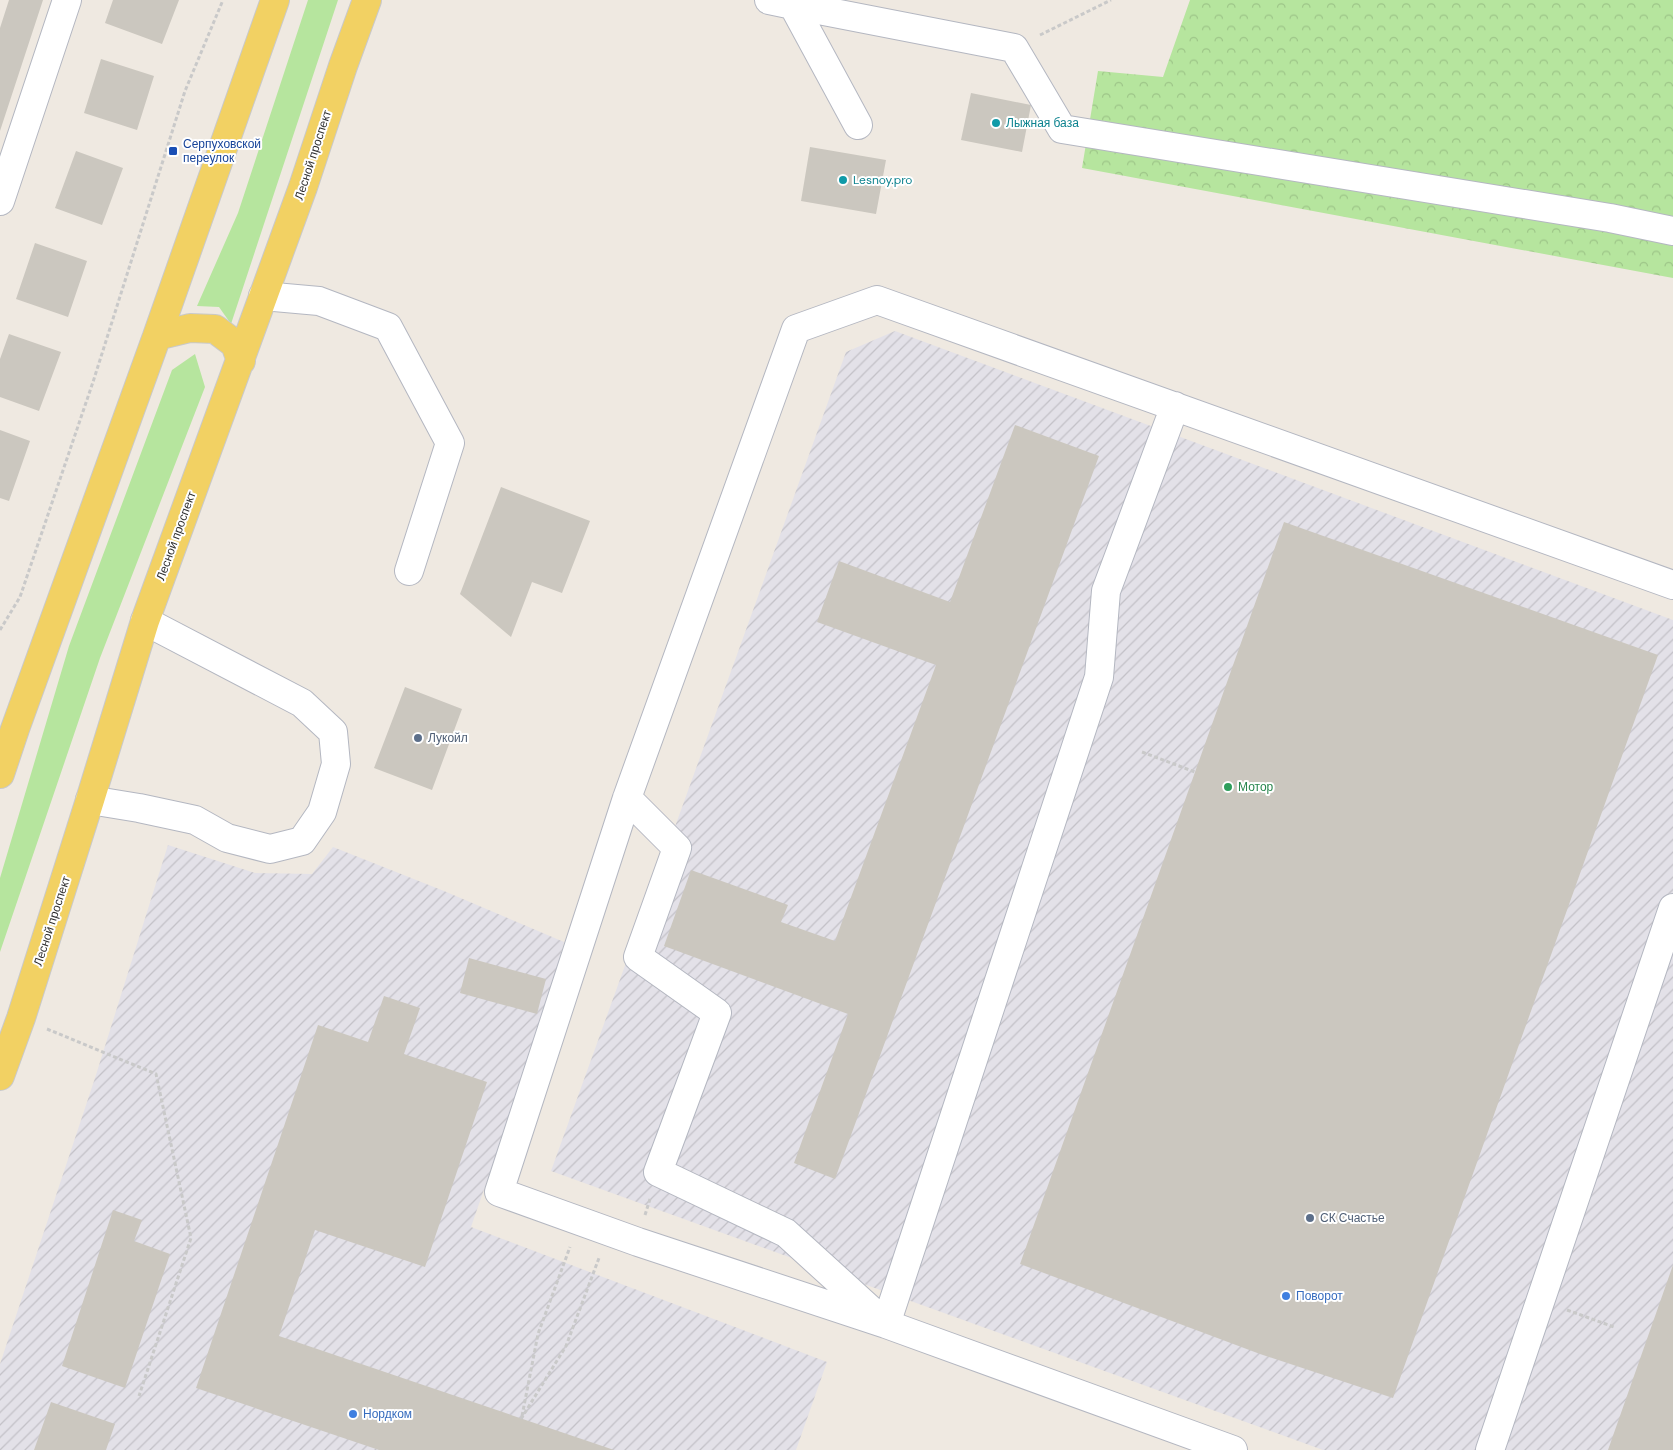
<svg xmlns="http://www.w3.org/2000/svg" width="1673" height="1450" font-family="'DM Sans',sans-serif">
<defs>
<pattern id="industrial-furrows" width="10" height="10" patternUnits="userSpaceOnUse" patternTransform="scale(1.25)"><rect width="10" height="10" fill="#e3e1e8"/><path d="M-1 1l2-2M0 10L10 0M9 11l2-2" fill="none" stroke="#c3c1c7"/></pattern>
<pattern id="forest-crowns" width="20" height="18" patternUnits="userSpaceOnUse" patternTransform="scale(1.25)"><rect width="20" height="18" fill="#b6e59e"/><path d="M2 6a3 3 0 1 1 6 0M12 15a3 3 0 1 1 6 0" fill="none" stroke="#9dc588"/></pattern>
</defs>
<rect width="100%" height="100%" fill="#efe9e1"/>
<!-- industrial -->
<path fill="url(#industrial-furrows)" d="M895,331L1673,620V1450H1323L551,1171L846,352Z
M168,845L255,873L312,874L333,847L444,891L564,942L545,1013L471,1227L827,1362L796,1450H0V1364L95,1078Z"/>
<!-- grass -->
<path fill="#b6e59e" d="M308,0H338L231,324L219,307L197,306L238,213Z
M195,354L205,387L100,658L0,952V878L69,646L172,370Z"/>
<!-- forest -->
<path fill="url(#forest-crowns)" d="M1190,0H1673V278L1082,168L1098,71L1163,77Z"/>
<!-- building -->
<path fill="#cbc7bf" d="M9,0H43L0,131V28Z
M113,0H179L162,44L105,23Z
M101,59L154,76L137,130L84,113Z
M971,93L1031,105L1022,152L961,140Z
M810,147L886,160L876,214L801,201Z
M76,151L123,168L102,225L55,208Z
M35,243L87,261L68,317L16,299Z
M9,334L61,352L39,411L0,397V359Z
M1015,425L1099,456L835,1179L794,1163L848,1014L664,946L691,870L788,905L781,922L835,941L936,665L817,622L839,561L950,602Z
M0,430L30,441L9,501L0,498Z
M501,487L590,521L562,593L532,582L511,637L460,594Z
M1284,522L1658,655L1393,1398L1260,1354L1020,1264Z
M405,687L462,709L432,790L374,768Z
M469,958L546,979L537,1014L460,993Z
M384,996L420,1008L404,1054L487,1082L425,1267L315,1230L279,1336L614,1450H379L196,1388L318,1025L368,1042Z
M113,1210L142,1220L134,1241L170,1254L125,1388L62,1366Z
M1673,1265V1450H1608Z
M51,1402L115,1424L106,1450H34Z"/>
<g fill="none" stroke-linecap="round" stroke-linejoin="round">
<!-- minor casing -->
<g stroke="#b4b7c1" stroke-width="30">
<path id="minor" d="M769,0L793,5L858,125
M793,5L1014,48L1062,129L1610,218L1673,231
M0,201L67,0
M263,296L319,301L388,327L450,443L409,571
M627,798L677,848L638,957L717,1013L658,1172L786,1233L886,1324L1099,677L1106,591L1175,406
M90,800L139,808L195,820L227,838L270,849L302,841L322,812L336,764L333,732L302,703L145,621
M1233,1450L886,1324L638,1242L499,1192L627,798L796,329L877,300L1673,585
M1490,1450L1673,908"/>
</g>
<!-- major casing -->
<g stroke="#c9c9c9" stroke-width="30">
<path id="major" d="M157,336L190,328L215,329L235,344L241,361
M0,774L15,729L157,336L275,0
M0,1076L21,1018L90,800L145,621L303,187L343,66L367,0"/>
</g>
<!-- path -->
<path stroke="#c9c9c9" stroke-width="3" stroke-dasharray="4 2.5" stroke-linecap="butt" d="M1040,35L1111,0
M0,630L20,597L93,382L185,91L223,0
M1142,752L1195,772
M47,1029L156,1074L191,1238L139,1396
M645,1215L650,1199
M1567,1310L1614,1327
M522,1416L538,1334L570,1247
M521,1419L566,1346L599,1258"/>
<!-- minor -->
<use href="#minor" stroke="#fff" stroke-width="28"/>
<!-- major -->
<use href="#major" stroke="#f2d163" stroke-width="28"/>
</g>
<!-- markers -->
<g fill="#0f9aa8" stroke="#fff" stroke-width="2">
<circle cx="996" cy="123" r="5"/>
<circle cx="843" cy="180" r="5"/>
</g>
<rect fill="#1a4fb4" stroke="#fff" stroke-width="2" x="168" y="146" width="10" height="10" rx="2.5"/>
<g fill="#5c6f8a" stroke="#fff" stroke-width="2">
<circle cx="418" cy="738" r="5"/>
<circle cx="1310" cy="1218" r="5"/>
</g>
<circle fill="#2e9e5b" stroke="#fff" stroke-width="2" cx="1228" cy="787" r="5"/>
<g fill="#3f7fe0" stroke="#fff" stroke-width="2">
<circle cx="1286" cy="1296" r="5"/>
<circle cx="353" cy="1414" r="5"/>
</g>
<g text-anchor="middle" stroke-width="4" stroke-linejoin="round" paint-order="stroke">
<!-- culture labels -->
<g font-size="12" fill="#0d838f" stroke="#fff" text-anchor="start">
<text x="1006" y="127">Лыжная база</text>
<text x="853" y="184">Lesnoy.pro</text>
</g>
<!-- transit labels -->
<g font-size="12" fill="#164399" stroke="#fff" text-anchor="start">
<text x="183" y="148">Серпуховской<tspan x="183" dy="14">переулок</tspan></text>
</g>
<!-- street labels -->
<g font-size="12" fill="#2e2e2e" stroke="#fff">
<text transform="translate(313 155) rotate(-72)" y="4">Лесной проспект</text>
<text transform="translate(176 536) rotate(-70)" y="4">Лесной проспект</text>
<text transform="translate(52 921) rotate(-72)" y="4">Лесной проспект</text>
</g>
<!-- service labels -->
<g font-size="12" fill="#4e5e75" stroke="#fff" text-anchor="start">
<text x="428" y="742">Лукойл</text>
<text x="1320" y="1222">СК Счастье</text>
</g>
<!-- leisure labels -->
<g font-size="12" fill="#27864d" stroke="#fff" text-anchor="start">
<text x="1238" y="791">Мотор</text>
</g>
<!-- shop labels -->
<g font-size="12" fill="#366cbe" stroke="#fff" text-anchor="start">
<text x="1296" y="1300">Поворот</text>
<text x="363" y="1418">Нордком</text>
</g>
</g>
</svg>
